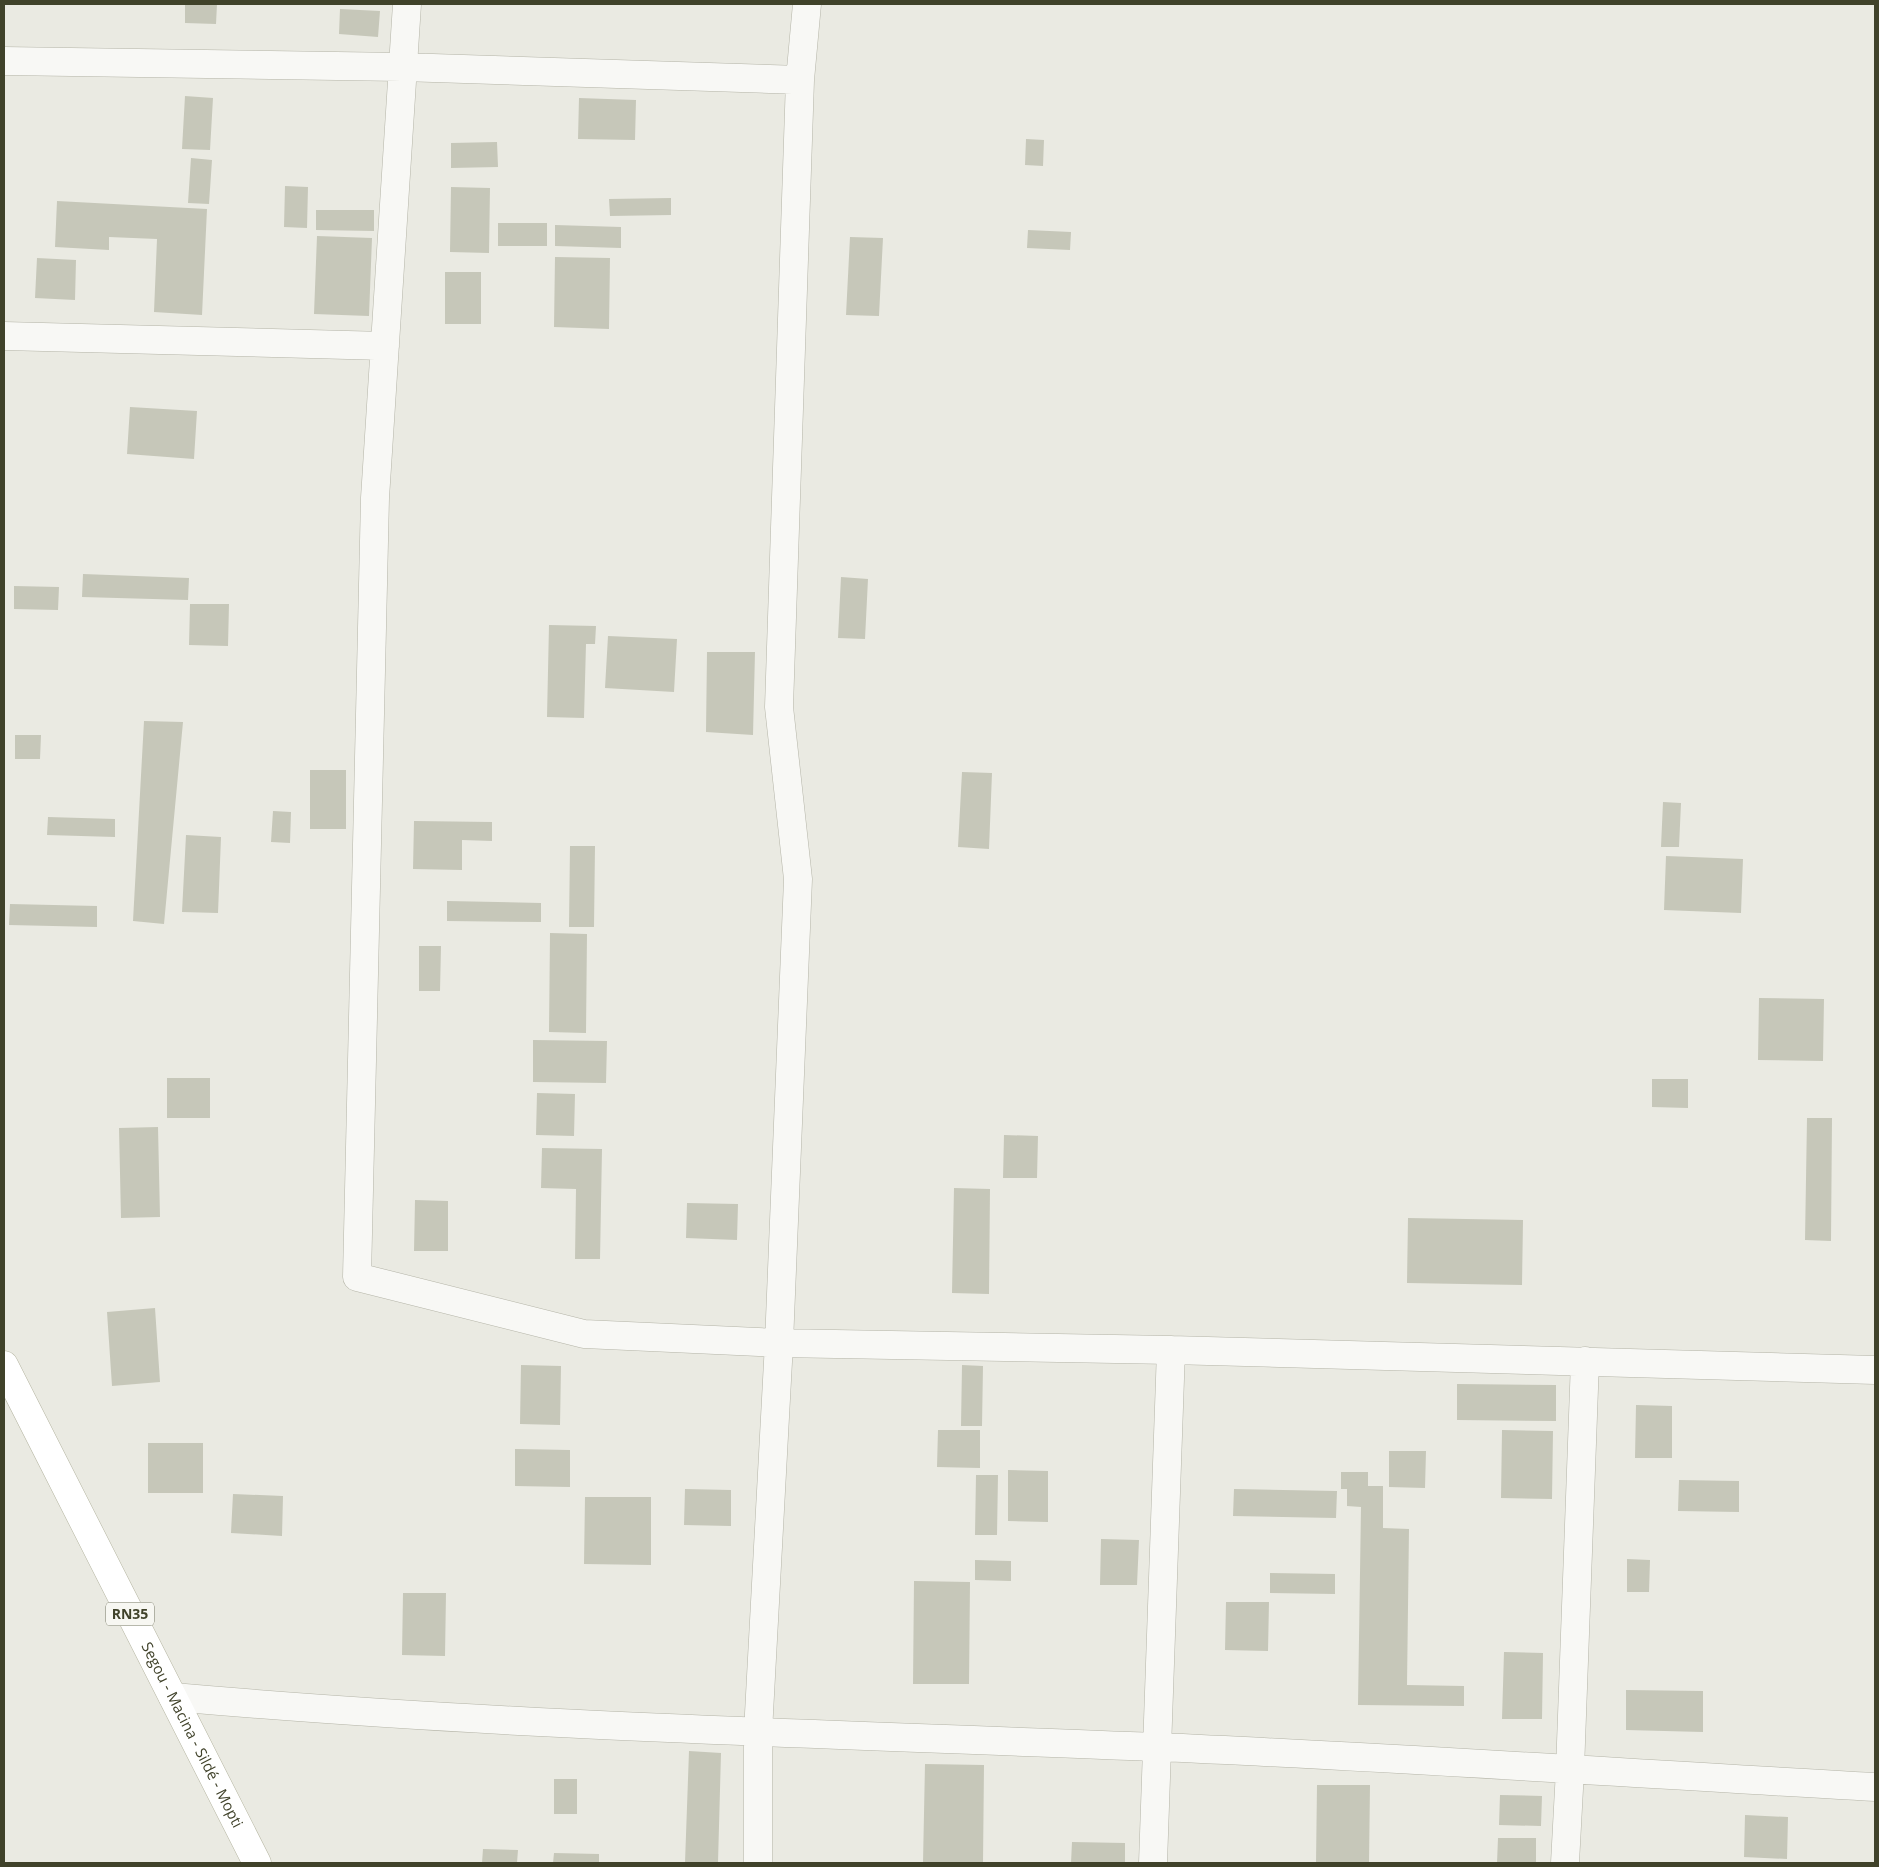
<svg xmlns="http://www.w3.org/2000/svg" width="1879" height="1867" font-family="'Open Sans',sans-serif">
<rect width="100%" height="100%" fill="#eaeae2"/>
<!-- building -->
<path fill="#c6c7b9" d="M185,4H217L216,24L185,23Z
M340,9L380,11L378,37L339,34Z
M185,96L213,98L210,150L182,149Z
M579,98L636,100L635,140L578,139Z
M1026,139L1044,140L1043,166L1025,165Z
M497,142L498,167L451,168V143Z
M191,158L212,160L209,204L188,203Z
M285,186L308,187L307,228L284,227Z
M451,187L490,188L489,253L450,252Z
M671,198V215L610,216L609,199Z
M57,201L207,209L202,315L154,312L157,239L109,237V250L55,247Z
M316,210H374V231L316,230Z
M498,223H547V246H498Z
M555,225L621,227V248L555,246Z
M1028,230L1071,232L1070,250L1027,248Z
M317,236L372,238L369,316L314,314Z
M850,237L883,238L879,316L846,315Z
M555,257L610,258L609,329L554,327Z
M37,258L76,260L75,300L35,298Z
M445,272H481V324H445Z
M130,407L197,411L194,459L127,454Z
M83,574L189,578L188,600L82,597Z
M841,577L868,579L865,639L838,638Z
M14,586L59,587L58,610L14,609Z
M190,604H229L228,646L189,645Z
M549,625L596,626L595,644H586L584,718L547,717Z
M608,636L677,639L674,692L605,688Z
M707,652H755L753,735L706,732Z
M144,721L183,722L164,924L133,921Z
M15,735H41L40,759H15Z
M310,770H346V829H310Z
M962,772L992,773L989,849L958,847Z
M1663,802L1681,803L1679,847H1661Z
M273,811L291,812L290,843L271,842Z
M48,817L115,819V837L47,835Z
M414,821L492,822V841L462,840V870L413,869Z
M186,835L221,837L218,913L182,912Z
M570,846H595L594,927H569Z
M1666,856L1743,859L1741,913L1664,910Z
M447,901L541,903V922L447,921Z
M10,904L97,906V927L9,925Z
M550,933L587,934L586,1033L549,1032Z
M419,946H441L440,991H419Z
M1759,998L1824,999L1823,1061L1758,1060Z
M533,1040L607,1041L606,1083L533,1082Z
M167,1078H210V1118H167Z
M1652,1079H1688V1108L1652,1107Z
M537,1093L575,1094L574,1136L536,1135Z
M1807,1118H1832L1831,1241L1805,1240Z
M158,1127L160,1217L121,1218L119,1128Z
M1004,1135L1038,1136L1037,1178H1003Z
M542,1148L602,1149L600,1259H575L576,1189L541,1188Z
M954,1188L990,1189L989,1294L952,1293Z
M415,1200L448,1201V1251H414Z
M687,1203L738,1204L737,1240L686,1238Z
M1408,1218L1523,1220L1522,1285L1407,1283Z
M155,1308L160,1382L112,1386L107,1312Z
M521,1365L561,1366L560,1425L520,1424Z
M962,1365L983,1366L982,1426H961Z
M1457,1384L1556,1385V1421L1457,1420Z
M1636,1405L1672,1406V1458H1635Z
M938,1430H980V1468L937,1467Z
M1502,1430L1553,1431L1552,1499L1501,1498Z
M148,1443H203V1493H148Z
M515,1449L570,1450V1487L515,1486Z
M1389,1451H1426L1425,1488L1389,1487Z
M1008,1470L1048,1471V1522L1008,1521Z
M1341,1472H1368V1486H1383V1528L1409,1529L1407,1685L1464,1686V1706L1358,1705L1361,1507L1347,1506V1489H1341Z
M976,1475H998L997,1535H975Z
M1679,1480L1739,1481V1512L1678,1511Z
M685,1489L731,1490V1526L684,1525Z
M1234,1489L1337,1491L1336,1518L1233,1516Z
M233,1494L283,1496L282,1536L231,1533Z
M585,1497H651V1565L584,1564Z
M1101,1539L1139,1540L1137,1585H1100Z
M1627,1559L1650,1560L1649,1592H1627Z
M975,1560L1011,1561V1581L975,1580Z
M1270,1573L1335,1574V1594L1270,1593Z
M914,1581L970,1582L969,1684H913Z
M403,1593H446L445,1656L402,1655Z
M1226,1602H1269L1268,1651L1225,1650Z
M1504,1652L1543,1653L1542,1719H1502Z
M1626,1690L1703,1691V1732L1626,1730Z
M689,1751L721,1753L718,1863H685Z
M925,1764L984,1765L983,1863H923Z
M554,1779H577V1814H554Z
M1317,1785H1370L1369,1863H1316Z
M1500,1795L1542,1796L1541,1826L1499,1825Z
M1745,1815L1788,1817L1787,1859L1744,1857Z
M1498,1838H1536V1863H1497Z
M1072,1842L1125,1843V1863H1071Z
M483,1849L518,1850L517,1863H482Z
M554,1853L599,1854V1863H553Z"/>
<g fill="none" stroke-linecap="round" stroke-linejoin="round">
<!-- street casing -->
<g stroke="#b4b4a7" stroke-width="29">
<path id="street" d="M407,4L375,498L357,1277L584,1334L779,1343L1171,1350L1875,1370
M4,61L402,67L800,80
M4,336L385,346
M173,1697C500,1726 829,1734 1157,1747C1396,1757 1636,1774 1875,1787
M758,1863V1732L779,1343L798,879L779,707L800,80L807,4
M1153,1863L1171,1350
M1565,1863L1570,1770L1585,1361"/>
</g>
<!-- primary casing -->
<g stroke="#b5b5a1" stroke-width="29">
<g id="primary">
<path id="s1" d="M4,1365L257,1863"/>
</g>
</g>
<!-- street -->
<use href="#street" stroke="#f8f8f5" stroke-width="28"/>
<!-- primary -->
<use href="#primary" stroke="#fff" stroke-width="28"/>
</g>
<g text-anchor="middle" stroke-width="4" stroke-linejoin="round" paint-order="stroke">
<!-- shield labels -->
<rect fill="#f7f7f2" stroke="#777866" stroke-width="1" x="106" y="1602.5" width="48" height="23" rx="4"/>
<g font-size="14" font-weight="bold" fill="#40422a">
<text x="130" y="1619">RN35</text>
</g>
<!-- street labels -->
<g font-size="15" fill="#40422a" stroke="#f7f7f2">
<text dy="5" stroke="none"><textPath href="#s1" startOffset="415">Segou - Macina - Sildé - Mopti</textPath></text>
</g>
</g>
<!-- border -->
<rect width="1879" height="1867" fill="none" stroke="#40422a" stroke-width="10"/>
</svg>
